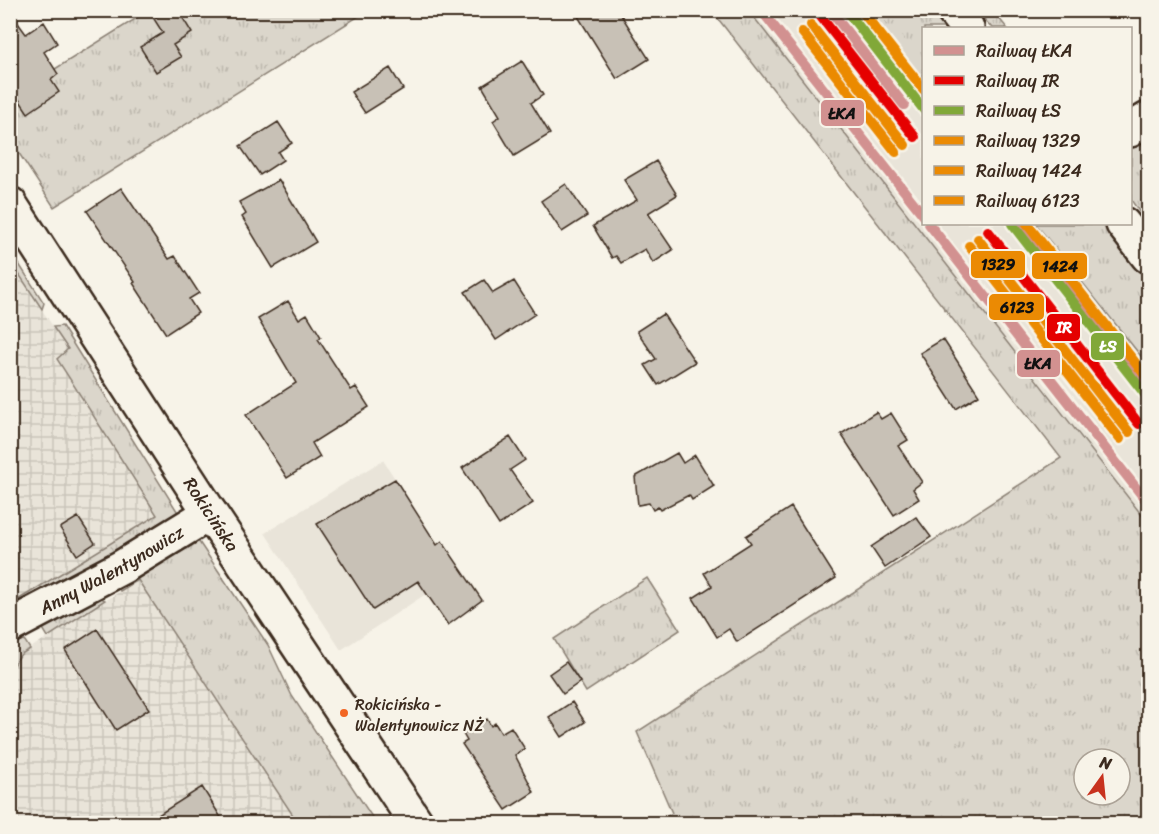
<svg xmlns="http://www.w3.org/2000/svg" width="1159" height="834" font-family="Sriracha,sans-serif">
<defs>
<pattern id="industrial-grid" width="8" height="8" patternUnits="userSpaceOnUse" patternTransform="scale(1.5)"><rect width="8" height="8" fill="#e9e4d9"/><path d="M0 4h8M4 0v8" fill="none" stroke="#c9c4ba"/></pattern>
<pattern id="grass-tufts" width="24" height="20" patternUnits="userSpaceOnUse" patternTransform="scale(1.5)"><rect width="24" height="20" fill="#dbd6cb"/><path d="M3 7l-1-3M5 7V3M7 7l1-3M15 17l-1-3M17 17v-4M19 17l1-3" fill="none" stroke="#bdb8ae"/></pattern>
</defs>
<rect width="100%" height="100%" fill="#f7f3e8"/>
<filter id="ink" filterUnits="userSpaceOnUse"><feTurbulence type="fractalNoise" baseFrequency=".0167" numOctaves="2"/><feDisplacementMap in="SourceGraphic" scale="12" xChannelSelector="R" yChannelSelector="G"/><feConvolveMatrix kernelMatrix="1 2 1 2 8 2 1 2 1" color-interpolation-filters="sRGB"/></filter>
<g filter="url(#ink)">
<!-- built -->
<path fill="#e9e4d9" d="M749,11H867L923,82L924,224H1036L1148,365V523Z
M383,460L456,574L341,650L265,533Z"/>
<!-- industrial -->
<path fill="url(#industrial-grid)" d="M10,262L68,349L57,359L158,515L11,604Z
M138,580L225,709L298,823H11L10,668L21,654Z"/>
<!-- grass -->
<path fill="url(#grass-tufts)" stroke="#8b8074" stroke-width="1.5" fill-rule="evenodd" d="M148,11H367L54,207L11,141L10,97Z
M712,11H749L1148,523V823H657L672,813L637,732L1061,458ZM1084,759H1120V795H1084Z
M867,11H941L956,28H924L923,82Z
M977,11H993L1007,28H992Z
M1148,128V224L1131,200V139Z
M1036,224H1111L1148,272V365Z
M10,250L44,303L42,309L11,262Z
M62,326L182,519L11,615V604L157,515L57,359L68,349L53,327Z
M197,539L268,645L292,696L376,823H298L138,580L120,591L118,584Z
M647,578L680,630L586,692L554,639Z
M98,596L105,600L48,637L42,627Z
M18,637L25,641L30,649L21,654L11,668V638Z"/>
<!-- building -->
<path fill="#c8c1b6" stroke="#3b2a1e" stroke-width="1.5" d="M167,10H178L192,33L173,45L181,57L156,72L140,47L163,33L154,19Z
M574,10H618L649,59L617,79Z
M10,12L26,34L44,22L57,43L44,52L58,74L51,80L59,92L28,113L10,86Z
M522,61L543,95L531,103L550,134L514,156L493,121L500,116L482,86Z
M390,68L403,89L365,113L351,92Z
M278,122L292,143L278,152L283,160L260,175L240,146Z
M656,161L677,195L648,213L673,250L653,263L645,249L621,263L616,256L612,258L593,226L637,200L624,180Z
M279,180L316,242L273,268L242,217L246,214L239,202Z
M566,184L587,216L562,232L541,201Z
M121,188L169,259L175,256L199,293L189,299L198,313L166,334L133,283L135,282L87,211Z
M484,280L493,293L514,281L535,314L496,340L465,292Z
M288,301L299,319L307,314L321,337L318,339L351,390L356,387L369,407L312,443L320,457L287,478L246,415L296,383L258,319Z
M663,314L695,362L658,385L645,365L656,359L637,331Z
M943,339L979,395L956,409L920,353Z
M876,412L881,419L891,413L908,440L898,446L922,482L913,489L919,499L894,515L841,434Z
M510,437L525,460L510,470L533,503L499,525L462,468Z
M677,453L683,463L695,455L714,486L692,500L689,495L660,510L658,507L653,510L649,503L638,505L635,477Z
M395,479L437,545L442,541L482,600L448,625L418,581L373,610L317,524Z
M791,507L836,578L737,642L729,629L717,637L693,598L712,586L704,573L751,543L746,536Z
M78,517L95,543L77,555L60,528Z
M916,517L931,537L885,568L871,547Z
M97,629L149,709L116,730L65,650Z
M566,662L580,682L563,694L549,674Z
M572,702L585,722L562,737L549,717Z
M487,719L491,726L495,723L501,733L511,727L525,749L515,755L534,792L506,810L462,744L467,741L463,734Z
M202,787L225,824H144Z"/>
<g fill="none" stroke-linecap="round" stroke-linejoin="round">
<!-- minor casing -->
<g stroke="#3b2a1e" stroke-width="38">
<g id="minor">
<path d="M953,10L967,28"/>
<path d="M1130,130L1148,119"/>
<path d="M1123,224L1148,256"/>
<path id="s1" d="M10,626L122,567L210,513"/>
</g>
</g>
<!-- major casing -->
<g stroke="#3b2a1e" stroke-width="38">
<g id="major">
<path id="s2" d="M10,204L210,513L417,824"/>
</g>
</g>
<!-- minor -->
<use href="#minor" stroke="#f7f3e8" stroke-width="33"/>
<!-- major -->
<use href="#major" stroke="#f7f3e8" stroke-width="33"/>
<!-- rail-1 casing -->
<g stroke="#f7f3e8" stroke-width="15">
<path id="rail-1" d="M761,10L924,216
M830,10L904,105
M929,224L1148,503
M1020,224L1148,386"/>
</g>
<!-- rail-2 casing -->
<g stroke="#f7f3e8" stroke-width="15">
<path id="rail-2" d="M821,17L915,137
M988,231L1139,424"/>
</g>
<!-- rail-3 casing -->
<g stroke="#f7f3e8" stroke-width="15">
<path id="rail-3" d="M846,10L924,110
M1012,224L1148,398"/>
</g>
<!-- rail-4 casing -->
<g stroke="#f7f3e8" stroke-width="15">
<path id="rail-4" d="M811,25L905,145
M978,239L1129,432"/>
</g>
<!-- rail-5 casing -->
<g stroke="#f7f3e8" stroke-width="15">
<path id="rail-5" d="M861,10L924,90
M1027,224L1148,379"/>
</g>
<!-- rail-6 casing -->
<g stroke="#f7f3e8" stroke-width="15">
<path id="rail-6" d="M802,32L896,152
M969,246L1120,439"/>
</g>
<!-- rail-1 -->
<use href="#rail-1" stroke="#d29190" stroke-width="10"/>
<!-- rail-2 -->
<use href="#rail-2" stroke="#e50000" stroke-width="10"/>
<!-- rail-3 -->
<use href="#rail-3" stroke="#81a838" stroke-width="10"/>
<!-- rail-4 -->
<use href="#rail-4" stroke="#eb8a03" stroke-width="10"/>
<!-- rail-5 -->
<use href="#rail-5" stroke="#eb8a03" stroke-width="10"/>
<!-- rail-6 -->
<use href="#rail-6" stroke="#eb8a03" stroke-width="10"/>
</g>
</g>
<!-- markers -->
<circle fill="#f26522" stroke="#f7f3e8" stroke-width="2" cx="344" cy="713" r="5"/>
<g text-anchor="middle" stroke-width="4.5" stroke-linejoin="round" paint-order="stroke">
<!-- bus labels -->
<g font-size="16" fill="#3b2a1e" stroke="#f7f3e8" text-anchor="start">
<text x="355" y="710">Rokicińska -<tspan x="355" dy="21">Walentynowicz NŻ</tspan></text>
</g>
<!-- street labels -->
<g font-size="18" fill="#3b2a1e" stroke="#f7f3e8">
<text dy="6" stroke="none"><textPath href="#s2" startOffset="370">Rokicińska</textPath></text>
<text dy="6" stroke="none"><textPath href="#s1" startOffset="116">Anny Walentynowicz</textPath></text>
</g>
</g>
<g stroke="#f7f3e8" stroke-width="2">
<rect x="820" y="99" width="45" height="28" rx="6" fill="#d29190"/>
<rect x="970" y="250" width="56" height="29" rx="6" fill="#eb8a03"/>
<rect x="1031" y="252" width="57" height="28" rx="6" fill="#eb8a03"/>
<rect x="988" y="293" width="57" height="28" rx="6" fill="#eb8a03"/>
<rect x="1046" y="313" width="35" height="29" rx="6" fill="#e50000"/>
<rect x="1090" y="332" width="35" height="29" rx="6" fill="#81a838"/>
<rect x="1016" y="349" width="45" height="29" rx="6" fill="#d29190"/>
</g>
<g font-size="16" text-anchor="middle" font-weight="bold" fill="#fff">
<text x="1064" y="333">IR</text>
<text x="1108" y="352">ŁS</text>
</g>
<g font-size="16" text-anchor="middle" font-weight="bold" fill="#111">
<text x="842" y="119">ŁKA</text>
<text x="998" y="270">1329</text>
<text x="1060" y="272">1424</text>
<text x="1017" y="313">6123</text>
<text x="1038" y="369">ŁKA</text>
</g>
<!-- margin -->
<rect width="1159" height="834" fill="none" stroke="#f7f3e8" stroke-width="36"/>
<rect x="18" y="18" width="1123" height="798" fill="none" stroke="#3b2a1e" stroke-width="2" filter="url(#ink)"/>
<!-- legend -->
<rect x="922" y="27" width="210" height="198" fill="#f7f3e8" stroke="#aca397" stroke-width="1.5"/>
<rect x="934" y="46" width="30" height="9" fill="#d29190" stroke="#aca397" stroke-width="1.5"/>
<text x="976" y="57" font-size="18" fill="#3b2a1e">Railway ŁKA</text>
<rect x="934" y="76" width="30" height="9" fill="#e50000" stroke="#aca397" stroke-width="1.5"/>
<text x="976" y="87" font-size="18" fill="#3b2a1e">Railway IR</text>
<rect x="934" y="106" width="30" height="9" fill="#81a838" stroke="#aca397" stroke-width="1.5"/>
<text x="976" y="117" font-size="18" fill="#3b2a1e">Railway ŁS</text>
<rect x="934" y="136" width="30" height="9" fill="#eb8a03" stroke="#aca397" stroke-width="1.5"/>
<text x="976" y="147" font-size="18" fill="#3b2a1e">Railway 1329</text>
<rect x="934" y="166" width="30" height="9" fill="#eb8a03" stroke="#aca397" stroke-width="1.5"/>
<text x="976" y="177" font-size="18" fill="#3b2a1e">Railway 1424</text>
<rect x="934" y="196" width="30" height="9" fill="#eb8a03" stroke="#aca397" stroke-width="1.5"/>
<text x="976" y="207" font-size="18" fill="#3b2a1e">Railway 6123</text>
<!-- north arrow -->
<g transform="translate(1102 777) rotate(15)"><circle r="28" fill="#f7f3e8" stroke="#aca397" stroke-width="1.5"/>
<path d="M0-4.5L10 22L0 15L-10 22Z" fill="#c8321e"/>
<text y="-9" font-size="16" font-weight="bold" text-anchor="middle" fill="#3b2a1e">N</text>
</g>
</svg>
